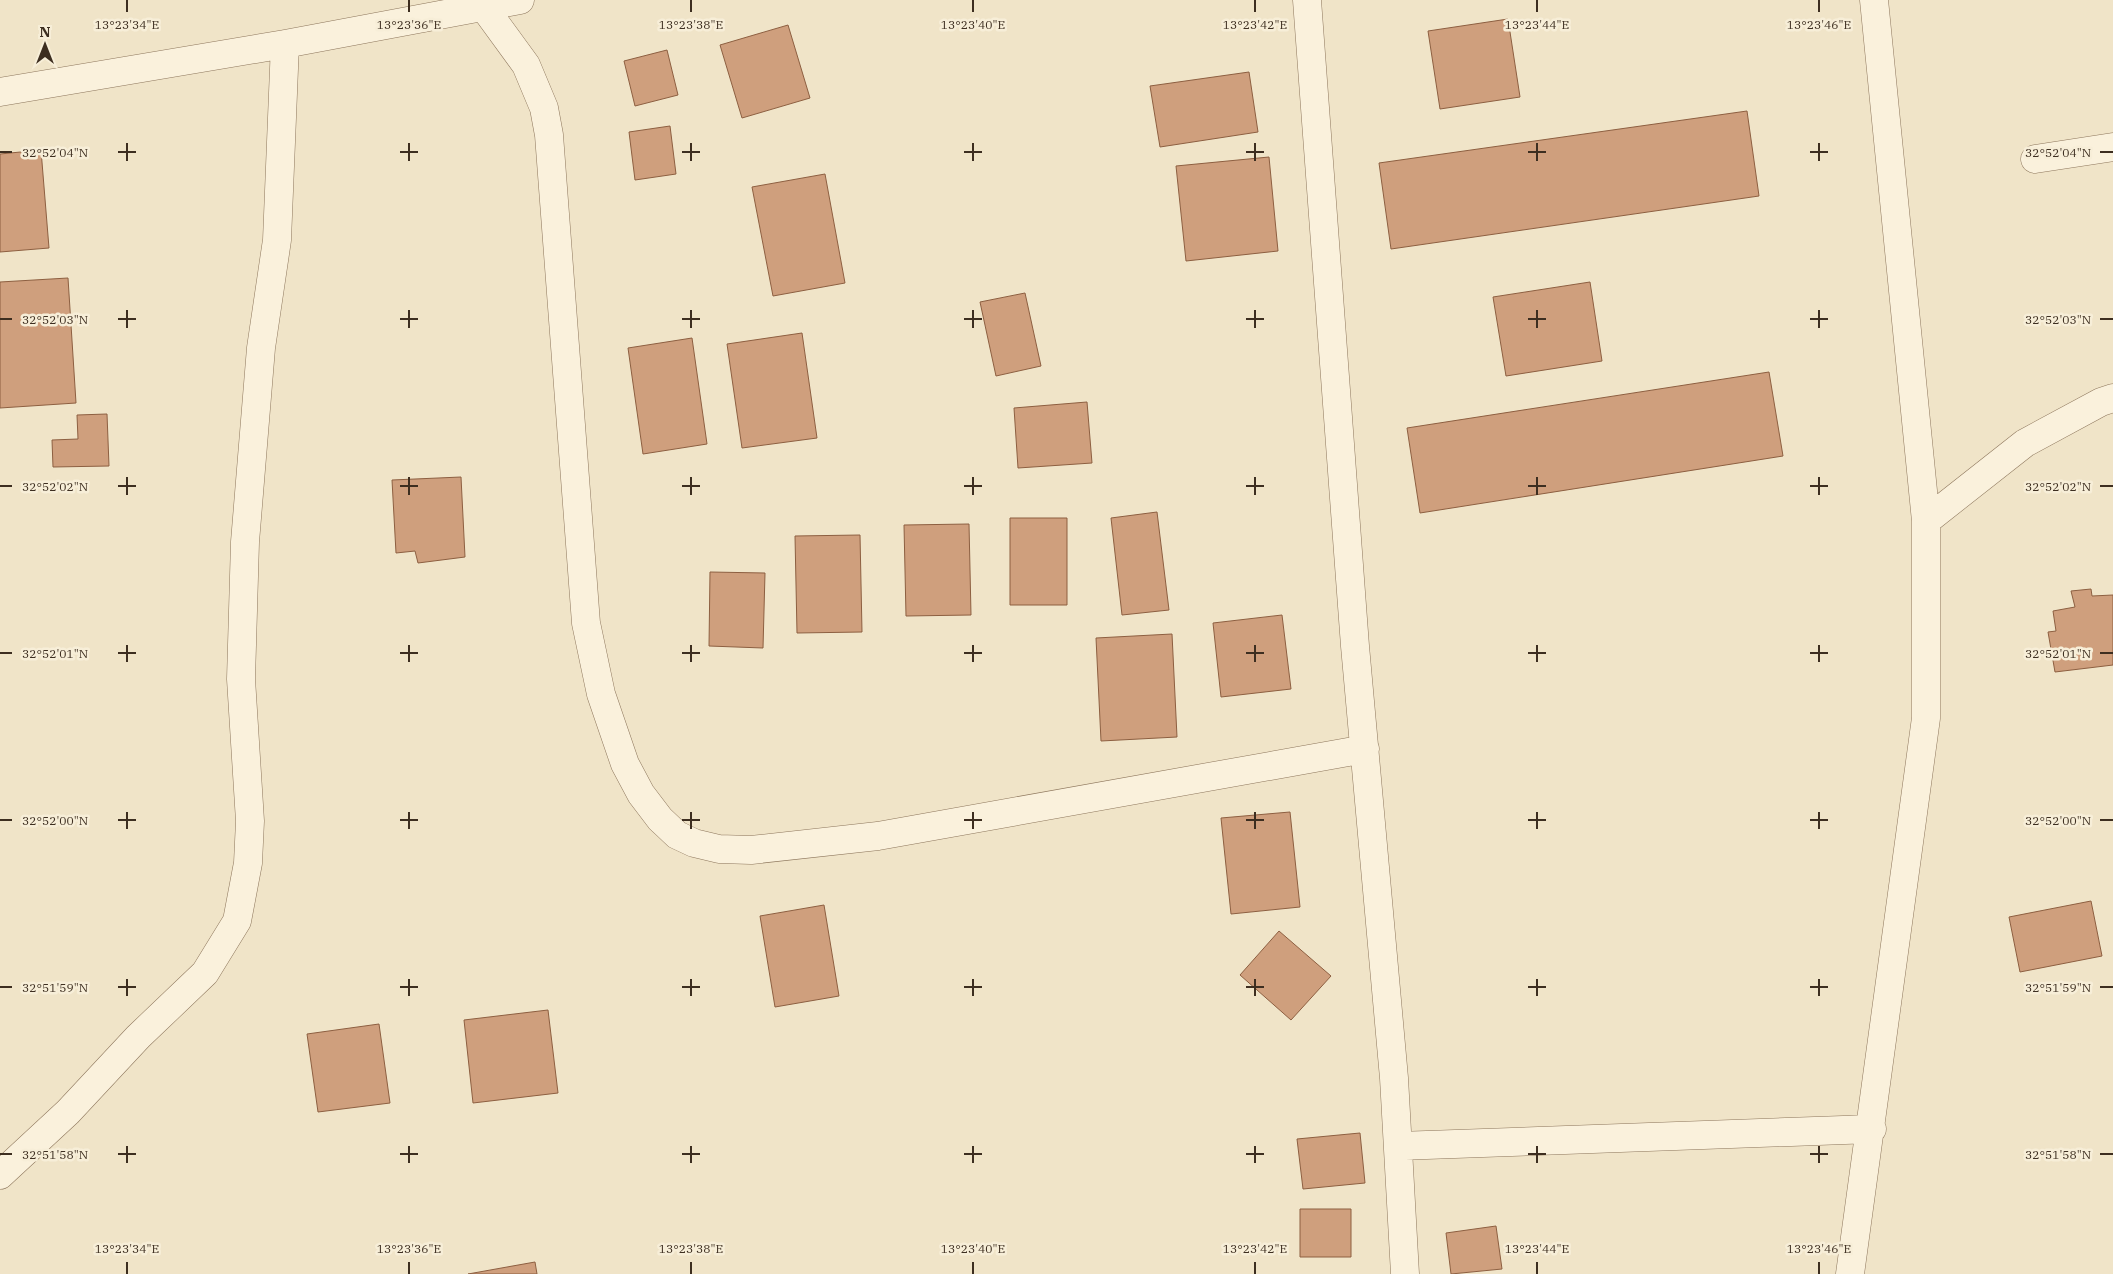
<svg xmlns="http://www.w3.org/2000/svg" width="2113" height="1274" font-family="'IBM Plex Serif',serif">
<rect width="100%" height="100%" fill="#f0e4c8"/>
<!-- building -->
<path fill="#cf9f7d" stroke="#8d5f41" d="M1508,19L1520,97L1440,109L1428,31Z
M788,25L810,98L742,118L720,45Z
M667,50L678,95L635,106L624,61Z
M1249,72L1258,132L1160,147L1150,86Z
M1747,111L1759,196L1391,249L1379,163Z
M670,126L676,174L635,180L629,132Z
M41,150L49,248L0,252V154Z
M1269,157L1278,251L1186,261L1176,166Z
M825,174L845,283L773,296L752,187Z
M68,278L76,403L0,408V282Z
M1590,282L1602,361L1506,376L1493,297Z
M1025,293L1041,366L996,376L980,302Z
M802,333L817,438L742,448L727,344Z
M692,338L707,444L643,454L628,348Z
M1769,372L1783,456L1420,513L1407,428Z
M1087,402L1092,463L1018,468L1014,408Z
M107,414L109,466L53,467L52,440L78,439L77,415Z
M461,477L465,557L418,563L415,551L396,553L392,480Z
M1157,512L1169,610L1122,615L1111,518Z
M1010,518H1067V605H1010Z
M969,524L971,615L906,616L904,525Z
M860,535L862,632L797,633L795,536Z
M710,572L765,573L763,648L709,646Z
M2091,589L2092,596L2113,595V665L2055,672L2048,632L2056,631L2053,611L2075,607L2071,591Z
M1282,615L1291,689L1221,697L1213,623Z
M1172,634L1177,737L1101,741L1096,638Z
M1290,812L1300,907L1231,914L1221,818Z
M2091,901L2102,956L2020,972L2009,917Z
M824,905L839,996L775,1007L760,916Z
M1279,931L1331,976L1291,1020L1240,975Z
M548,1010L558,1093L473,1103L464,1020Z
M379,1024L390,1103L318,1112L307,1034Z
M1360,1133L1365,1183L1303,1189L1297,1139Z
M1300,1209H1351V1257H1300Z
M1496,1226L1502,1269L1451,1274L1446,1233Z
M535,1262L537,1274H468Z"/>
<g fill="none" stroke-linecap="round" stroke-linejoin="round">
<!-- minor casing -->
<g stroke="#8d765c" stroke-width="29">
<path id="minor" d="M482,0L483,6L526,65L544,108L549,135L586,623L601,694L625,764L641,794L660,819L677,835L694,843L719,849L751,850L878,836L1365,749
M1307,0L1355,646L1394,1078L1405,1274
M0,92L285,44L520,0
M2035,159L2113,147
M1926,521L2025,443L2101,402L2113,398
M1398,1146L1872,1129
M0,1175L68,1112L138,1037L205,973L237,921L248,863L250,821L241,679L245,542L261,348L277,240L285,44
M1850,1274L1926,718V521L1874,0"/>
</g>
<!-- minor -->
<use href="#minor" stroke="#faf1dc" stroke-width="28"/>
</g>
<!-- ticks -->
<path fill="none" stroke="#3d2e20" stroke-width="2" d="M127,0V12M409,0V12M691,0V12M973,0V12M1255,0V12M1537,0V12M1819,0V12M127,143V161M409,143V161M691,143V161M973,143V161M1255,143V161M1537,143V161M1819,143V161M0,152H12M118,152H136M400,152H418M682,152H700M964,152H982M1246,152H1264M1528,152H1546M1810,152H1828M2100,152H2113M127,310V328M409,310V328M691,310V328M973,310V328M1255,310V328M1537,310V328M1819,310V328M0,319H12M118,319H136M400,319H418M682,319H700M964,319H982M1246,319H1264M1528,319H1546M1810,319H1828M2100,319H2113M127,477V495M409,477V495M691,477V495M973,477V495M1255,477V495M1537,477V495M1819,477V495M0,486H12M118,486H136M400,486H418M682,486H700M964,486H982M1246,486H1264M1528,486H1546M1810,486H1828M2100,486H2113M127,645V662M409,645V662M691,645V662M973,645V662M1255,645V662M1537,645V662M1819,645V662M0,653H12M118,653H136M400,653H418M682,653H700M964,653H982M1246,653H1264M1528,653H1546M1810,653H1828M2100,653H2113M127,812V829M409,812V829M691,812V829M973,812V829M1255,812V829M1537,812V829M1819,812V829M0,820H12M118,820H136M400,820H418M682,820H700M964,820H982M1246,820H1264M1528,820H1546M1810,820H1828M2100,820H2113M127,979V996M409,979V996M691,979V996M973,979V996M1255,979V996M1537,979V996M1819,979V996M0,987H12M118,987H136M400,987H418M682,987H700M964,987H982M1246,987H1264M1528,987H1546M1810,987H1828M2100,987H2113M127,1146V1163M409,1146V1163M691,1146V1163M973,1146V1163M1255,1146V1163M1537,1146V1163M1819,1146V1163M0,1154H12M118,1154H136M400,1154H418M682,1154H700M964,1154H982M1246,1154H1264M1528,1154H1546M1810,1154H1828M2100,1154H2113M127,1262V1274M409,1262V1274M691,1262V1274M973,1262V1274M1255,1262V1274M1537,1262V1274M1819,1262V1274"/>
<g font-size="12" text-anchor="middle" fill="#3d2e20" stroke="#f7eed8" stroke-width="5" stroke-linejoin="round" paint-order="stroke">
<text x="127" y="29">13°23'34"E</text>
<text x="409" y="29">13°23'36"E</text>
<text x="691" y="29">13°23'38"E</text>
<text x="973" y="29">13°23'40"E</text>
<text x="1255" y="29">13°23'42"E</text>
<text x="1537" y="29">13°23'44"E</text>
<text x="1819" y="29">13°23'46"E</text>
<text x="55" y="157">32°52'04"N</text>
<text x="2058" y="157">32°52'04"N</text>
<text x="55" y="324">32°52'03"N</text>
<text x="2058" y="324">32°52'03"N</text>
<text x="55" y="491">32°52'02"N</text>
<text x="2058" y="491">32°52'02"N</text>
<text x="55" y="658">32°52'01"N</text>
<text x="2058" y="658">32°52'01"N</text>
<text x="55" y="825">32°52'00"N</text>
<text x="2058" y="825">32°52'00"N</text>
<text x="55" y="992">32°51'59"N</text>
<text x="2058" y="992">32°51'59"N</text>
<text x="55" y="1159">32°51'58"N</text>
<text x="2058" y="1159">32°51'58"N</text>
<text x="127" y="1253">13°23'34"E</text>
<text x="409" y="1253">13°23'36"E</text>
<text x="691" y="1253">13°23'38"E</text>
<text x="973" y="1253">13°23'40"E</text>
<text x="1255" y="1253">13°23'42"E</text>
<text x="1537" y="1253">13°23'44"E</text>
<text x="1819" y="1253">13°23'46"E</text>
</g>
<!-- north arrow -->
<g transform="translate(45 45)" stroke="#f7eed8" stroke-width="4" paint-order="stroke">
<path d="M0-4L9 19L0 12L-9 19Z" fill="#3d2e20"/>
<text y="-8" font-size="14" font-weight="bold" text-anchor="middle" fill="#3d2e20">N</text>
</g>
</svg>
